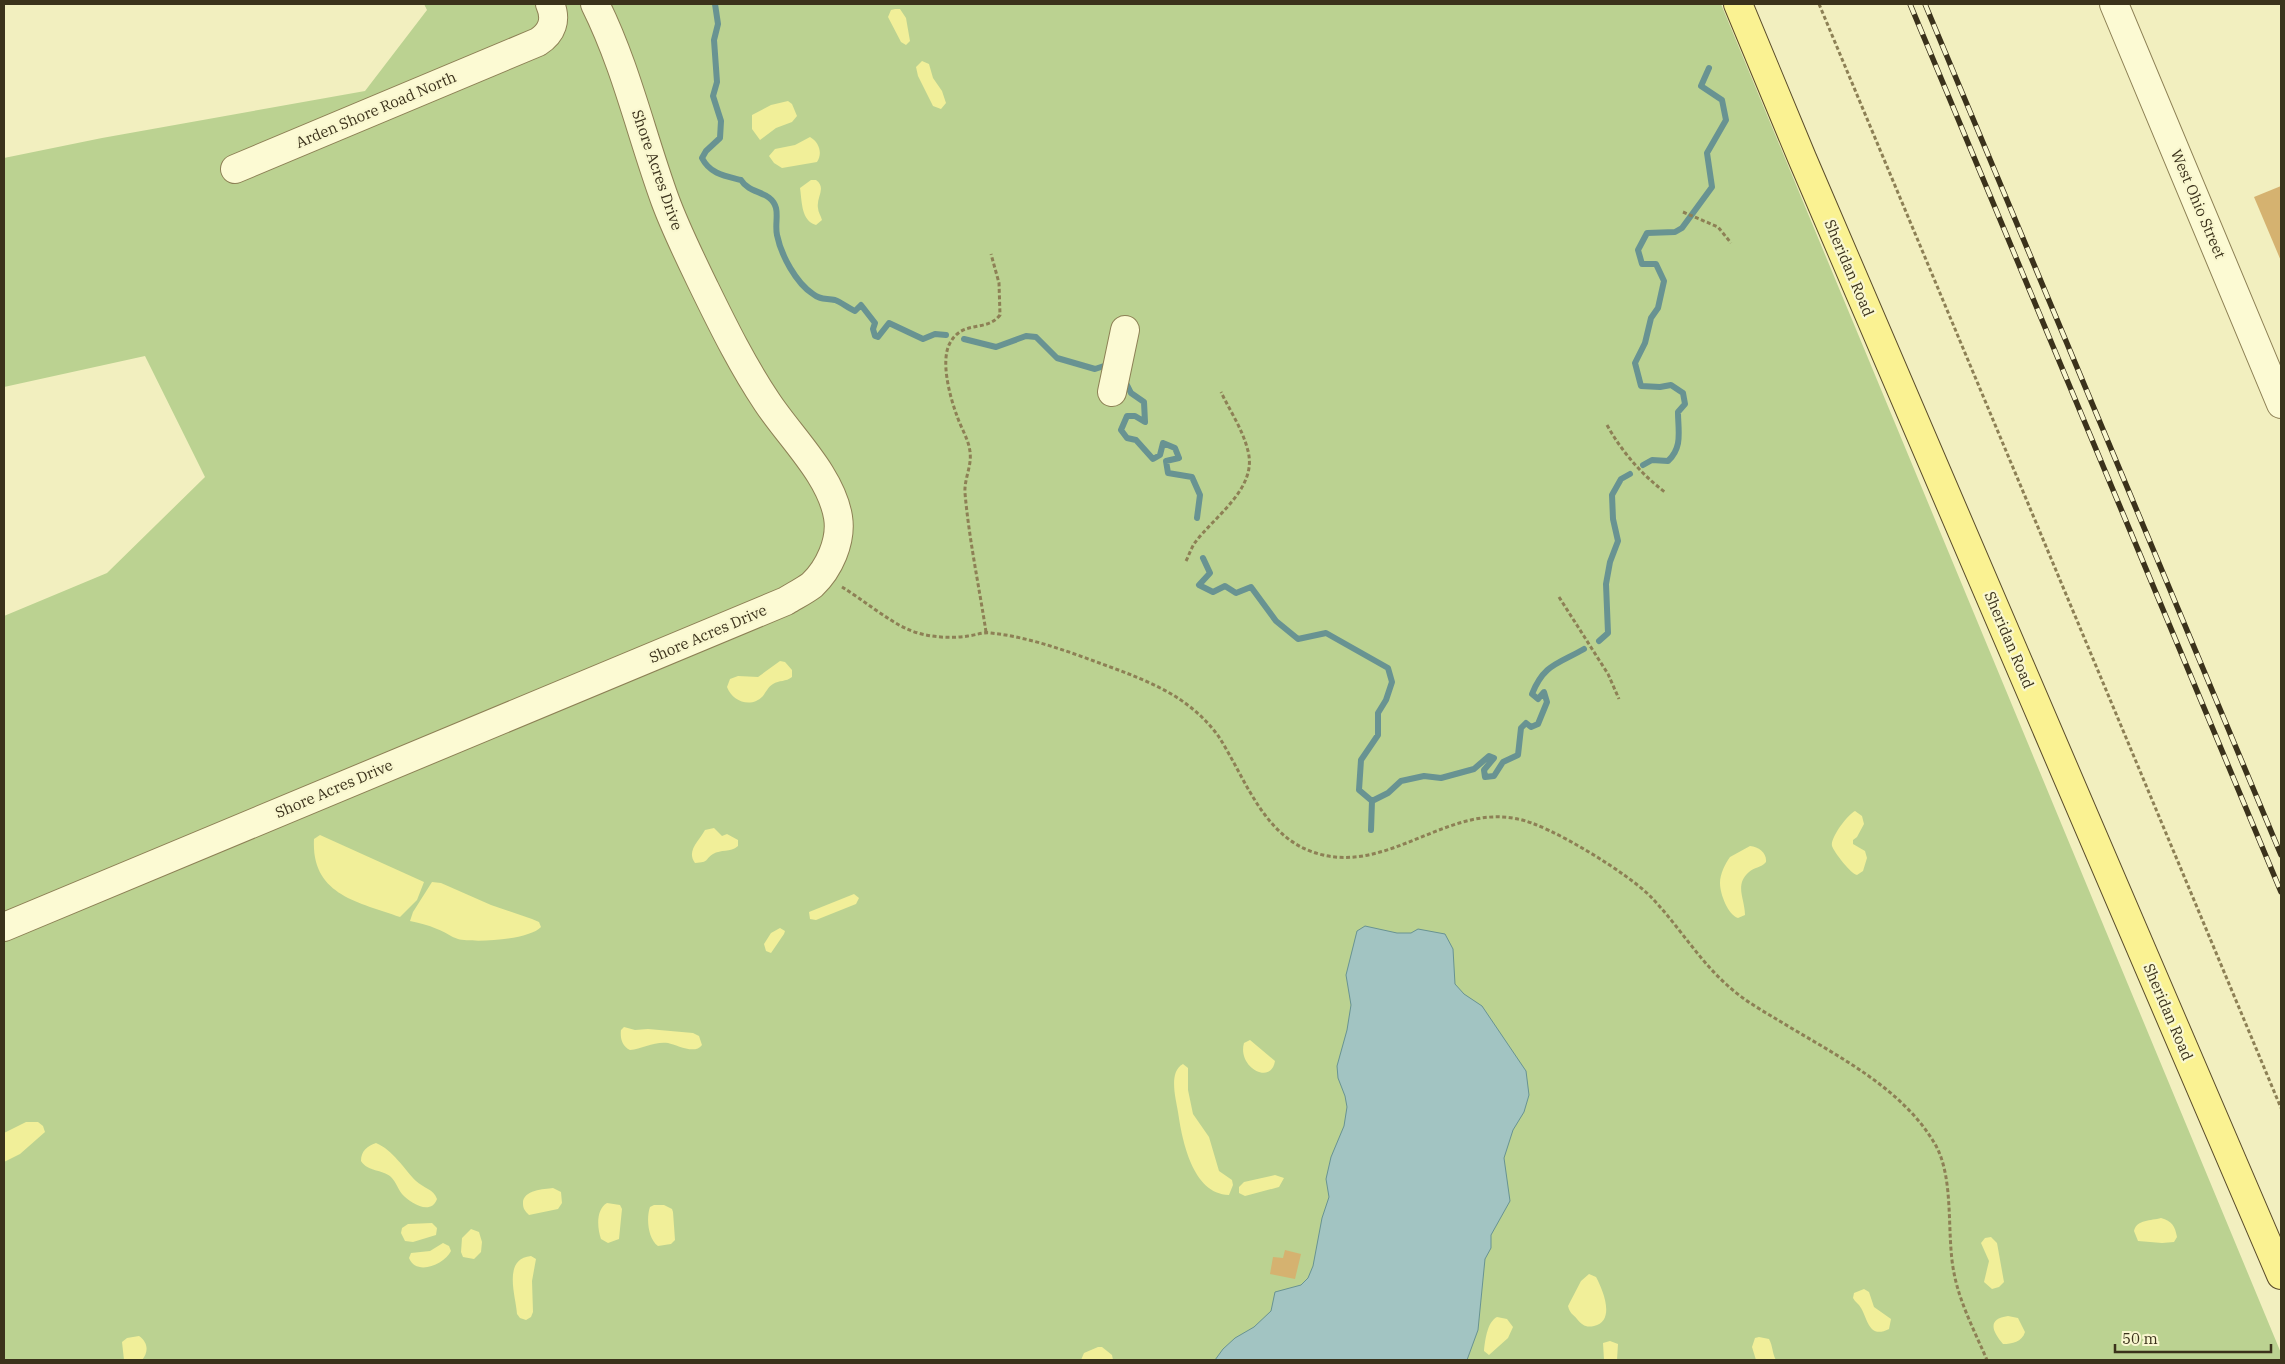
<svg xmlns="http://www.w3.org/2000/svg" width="2285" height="1364" font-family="'IBM Plex Serif',serif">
<rect width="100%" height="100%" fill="#f2efbf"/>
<!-- green -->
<path fill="#bbd291" d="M424,4H1721L2281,1353V1360H4V616L107,573L205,477L145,356L4,387V158L102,138L365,91L427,10Z"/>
<!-- sand -->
<path fill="#f1ef99" d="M895,9H900L906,18L910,41L906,45L901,42L888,17L891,10Z
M922,61L929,64L933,78L942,91L946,103L941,109L933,106L918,76L916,67Z
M788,101L792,104L797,116L792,122L776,128L760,140L752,129V115L771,105Z
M810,137C819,142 823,153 817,162L782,168L774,163L769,156L775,149L795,145Z
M811,180H816C827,188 816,197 818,208C818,212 821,216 822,220L816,225C801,221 802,201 800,188Z
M780,661L785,662L792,670V677C786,682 779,680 773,684C768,687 766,692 763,696C751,709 732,701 727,687L730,679L738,676L758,677Z
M1855,811L1862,816L1864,824L1857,837L1853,840V844L1865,851L1867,858L1863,871L1857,875C1851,874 1834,852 1832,846C1830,838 1848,814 1855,811Z
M714,828L722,836L727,834L738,840V846C730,853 721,849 713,854C704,860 710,862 695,863C686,851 699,841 705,830Z
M320,835L424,882L417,900L400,917C358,902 311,895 314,839Z
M1750,846C1759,847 1767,853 1766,862C1761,868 1754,867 1749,872C1734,885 1745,899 1745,915L1738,918C1728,915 1720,894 1720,883C1720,874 1725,864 1730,857Z
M432,882L441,883L491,905L532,919L539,922L541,927C529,940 475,943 458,939C451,937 444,931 437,929C428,925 419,923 410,921L413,912Z
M854,894L859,898L856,904L816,920L810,919L809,912Z
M780,928L785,931L784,934L771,953L766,951L764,944L771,933Z
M624,1027L635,1030L648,1029L693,1033L699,1036L702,1045C695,1055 677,1045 668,1043C655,1041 642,1049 630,1050C622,1046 620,1038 621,1030Z
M1250,1040L1275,1061C1271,1086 1237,1067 1244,1043Z
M1183,1064L1188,1068V1090L1193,1114L1209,1137L1219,1171L1232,1180L1233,1185L1229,1195C1192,1194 1182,1139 1178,1112C1176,1099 1168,1072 1183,1064Z
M26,1122H38L43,1126L45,1132L20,1154L4,1162V1133Z
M376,1143C393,1150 404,1169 416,1181C423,1188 434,1189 437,1199C431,1216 410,1203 402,1194C398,1189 396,1182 391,1177C382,1169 368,1172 361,1161C361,1151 367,1146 376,1143Z
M1275,1175L1284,1178L1279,1187L1245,1196L1239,1193V1187L1244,1182Z
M553,1188L561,1192L562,1203L558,1209L529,1215C526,1212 523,1209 523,1204C522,1190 544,1189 553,1188Z
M607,1203L620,1205L622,1209L619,1239L608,1243L601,1239C597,1228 596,1209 607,1203Z
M654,1205H664L672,1209L673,1212L675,1240L671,1244L658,1246C648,1239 646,1218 650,1207Z
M2161,1218C2172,1221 2175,1226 2177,1237L2174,1242L2162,1243L2138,1241L2134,1231C2137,1219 2151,1221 2161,1218Z
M432,1223L437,1228L436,1235L413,1242L405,1241L401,1233L402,1228L408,1224Z
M471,1229L479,1232L482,1242L481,1252L474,1259L463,1257L461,1252L462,1238Z
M1991,1237L1997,1243L2004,1282L1999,1287L1992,1289L1984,1282L1989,1261L1981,1243L1985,1238Z
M443,1243L449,1246L451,1251C444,1265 416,1276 409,1258L411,1253L430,1251Z
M531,1256L536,1259L532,1281L533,1312L531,1317L526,1320L520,1318L517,1314C516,1296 502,1259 531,1256Z
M1589,1274L1596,1277C1603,1290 1616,1321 1594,1326C1586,1328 1582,1325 1577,1319C1573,1314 1570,1314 1568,1306L1581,1281Z
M1864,1289L1869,1292L1874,1307L1891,1319L1889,1329C1869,1339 1868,1320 1861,1308C1859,1304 1855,1302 1853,1298L1854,1293Z
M2008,1316L2018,1318L2025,1332C2022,1342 2012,1344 2003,1344C1992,1331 1987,1319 2008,1316Z
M1497,1317L1507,1319L1513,1327L1508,1338L1489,1355L1484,1351C1485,1341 1487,1322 1497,1317Z
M139,1336C148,1342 149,1352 142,1360H124L122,1342L127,1338Z
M1759,1337L1769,1339C1773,1346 1772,1353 1776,1360H1756L1752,1347L1755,1338Z
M1610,1341L1618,1344L1617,1360H1604L1603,1343Z
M1098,1347H1102L1112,1355L1113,1360H1081L1084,1353Z"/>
<!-- water -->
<path fill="#a2c4c2" stroke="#689392" d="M1365,926L1397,933H1411L1418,929L1445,934L1453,949L1455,984L1464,994L1482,1006L1526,1071L1529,1095L1524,1112L1513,1130L1504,1158L1510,1201L1491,1235V1248L1485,1259L1478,1330L1467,1360H1215L1223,1349L1235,1338L1254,1327L1271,1311L1275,1292L1301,1285L1308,1278L1313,1266L1322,1218L1329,1197L1326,1179L1331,1157L1344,1126L1347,1107L1345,1096L1338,1078L1337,1066L1347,1030L1351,1005L1346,975L1357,931Z"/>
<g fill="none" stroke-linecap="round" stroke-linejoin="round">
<!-- stream -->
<path stroke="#689392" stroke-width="6" d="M715,4L718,24L714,40L717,82L713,96L721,121L720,138L706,151L702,158C710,174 725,176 741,180C750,195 771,190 776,208C778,216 775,226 777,235C781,255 796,283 813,294C820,300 826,298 835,300C841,302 848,308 855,311L861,305L875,323L873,329L875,336L878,337L889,323L923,339L935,334L946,335
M964,339L996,347L1026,336L1036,337L1057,358L1095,369L1107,365L1111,368
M1124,379L1131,393L1144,402L1145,422L1135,416H1127L1121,430L1127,438L1136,440L1153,459L1160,455L1163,443L1175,448L1179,458L1166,461L1168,473L1192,477L1200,495L1197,518
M1643,465L1652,460L1668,461C1683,447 1678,431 1678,412L1685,404L1683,393L1671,385L1660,387L1641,386L1635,363L1645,343L1651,318L1658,308L1664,281L1656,264H1642L1638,250L1647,233L1675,232L1682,228L1712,187L1707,153L1726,120L1722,100L1701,86L1709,68
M1203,558L1210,573L1199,585L1213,592L1225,586L1236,593L1251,587L1276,621L1298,639L1326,633L1388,668L1392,682L1386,700L1378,713V735L1361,760L1359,790L1372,801
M1599,641L1608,633L1606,584L1610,562L1618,541L1613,519L1612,495L1621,479L1630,474
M1372,801L1388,793L1401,781L1424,776L1441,778L1474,769L1489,756L1494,758L1484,770L1485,777L1494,776L1503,762L1518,755L1521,728L1526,723L1531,727L1538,724L1547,702L1544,692L1538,699L1532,694C1544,664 1558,664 1584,649
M1371,830L1372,801"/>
</g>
<!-- building -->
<path fill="#d5b270" d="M2281,186V261L2254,197Z
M1285,1250L1301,1254L1295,1279L1270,1274L1273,1257L1283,1258Z"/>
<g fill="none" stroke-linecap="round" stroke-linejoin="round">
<!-- minor casing -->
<g stroke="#8d8055" stroke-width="30">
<path id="minor" d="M2114,4L2281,404
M235,169L538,42C552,33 557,20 550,4
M1112,392L1125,330
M4,927L786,601C794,596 804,591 812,585C829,569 842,541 838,517C831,475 790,437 767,402C743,366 724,328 705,289C691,260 676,230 665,200C641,134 626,66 595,4"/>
</g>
<!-- major casing -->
<g stroke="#5a4c2a" stroke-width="30">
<path id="major" d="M1738,4L1802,158L2281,1275"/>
</g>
<!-- path -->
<path stroke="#8d8055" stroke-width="3" stroke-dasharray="4 2.5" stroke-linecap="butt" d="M1819,4L2281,1108
M1683,212L1718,227L1731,243
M1607,425C1622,452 1641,474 1666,493
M1186,561C1189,555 1191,549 1194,544C1213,517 1258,489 1248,451C1243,430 1230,411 1221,392
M842,587C862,599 887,620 907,629C925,637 948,639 968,636C976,635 983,632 991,633C1029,637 1067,651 1102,664C1127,673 1151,682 1173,695C1191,706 1207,720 1219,737C1247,781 1265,842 1323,855C1391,871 1450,804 1518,819C1550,825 1629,874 1651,897C1678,925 1698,959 1727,985C1742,999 1761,1010 1778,1020C1833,1054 1901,1086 1935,1144C1955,1179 1946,1234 1954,1273C1960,1304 1975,1332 1987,1360
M1559,597L1608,674L1619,699
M986,632C979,586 969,539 965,493C964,479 972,466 970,452C969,440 961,428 957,416C950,397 940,361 950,343C963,319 986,333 1000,315L999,283L991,254"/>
<!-- minor -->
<use href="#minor" stroke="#fcfad3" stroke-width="28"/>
<!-- major -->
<use href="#major" stroke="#faf292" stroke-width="28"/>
<!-- rail casing -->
<g stroke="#3b321b" stroke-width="5.5">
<path id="rail" d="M1910,4L2281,892
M1925,4L2281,855"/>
</g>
<!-- rail -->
<use href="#rail" stroke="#f9f7cf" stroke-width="4" stroke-dasharray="11" stroke-linecap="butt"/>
</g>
<g text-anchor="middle" stroke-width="4.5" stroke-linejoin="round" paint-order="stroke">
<!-- street labels -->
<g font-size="15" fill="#3b321b" stroke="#f9f7cf">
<text transform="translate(376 110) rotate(-23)" y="5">Arden Shore Road North</text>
<text transform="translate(657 170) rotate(71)" y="5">Shore Acres Drive</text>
<text transform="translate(2198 204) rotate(67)" y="5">West Ohio Street</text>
<text transform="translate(1849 268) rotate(67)" y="5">Sheridan Road</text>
<text transform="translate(708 634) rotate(-23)" y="5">Shore Acres Drive</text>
<text transform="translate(2009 640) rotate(67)" y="5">Sheridan Road</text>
<text transform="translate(334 789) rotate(-23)" y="5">Shore Acres Drive</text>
<text transform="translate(2168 1012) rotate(67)" y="5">Sheridan Road</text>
</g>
</g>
<!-- border -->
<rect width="2285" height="1364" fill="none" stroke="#3b321b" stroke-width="10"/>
<!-- scale -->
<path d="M2115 1344v8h156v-8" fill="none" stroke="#3b321b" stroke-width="2.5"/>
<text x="2122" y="1344" font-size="15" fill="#3b321b" stroke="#f9f7cf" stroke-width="4" paint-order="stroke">50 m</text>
</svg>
